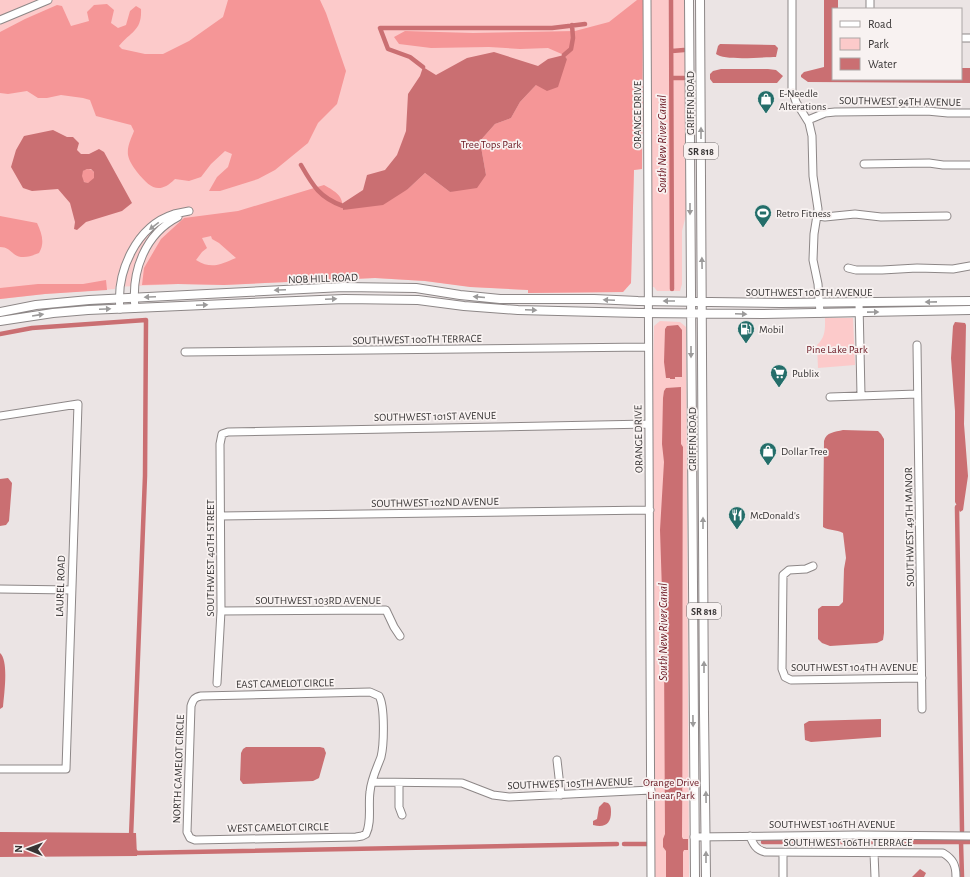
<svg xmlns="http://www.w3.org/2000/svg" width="970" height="877" font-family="'Alegreya Sans',sans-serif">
<rect width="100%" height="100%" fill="#ebe4e4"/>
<!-- green -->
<path fill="#fccaca" d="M0,0H643L642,169L634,170L631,283L623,292L528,293V290L473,287L425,281L375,278L224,285L178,284L115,287V289L45,294L0,299Z
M650,0H685L686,215L682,231V284L680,291H657L654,287H651Z
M825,318H853L855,365L818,368L817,345C826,337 825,328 825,318Z
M660,321L680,322L686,327L689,877H654L652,416L654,326Z"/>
<!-- forest -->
<path fill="#f59697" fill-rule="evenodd" d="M228,0H320L326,13L346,71L337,104L318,123L308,143L275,170L258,179L220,191H209L217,177L228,167L232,154L225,151L211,164L201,177L189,181L175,179C159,195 150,188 137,172C134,168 129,161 128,155C127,146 131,139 134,131L131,125L96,116L90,100L83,98L61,95L47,98H38L27,91L8,94L0,93V32L25,19L57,5L62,6L71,26L89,21L87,12L94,5L107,4L114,10L111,23L118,28L126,25L130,11L136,6L141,9C142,31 131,31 119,46L122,49L145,54H163L189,41L223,17Z
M637,0H643L642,169L634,170L631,283L623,292L528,293V290L470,287L425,281L375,278L224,285L178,284L142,285L144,268L161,239L184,218L238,211L324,185C336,192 343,195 343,210L408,189L425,173L450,192L486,175L480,141L495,124L511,118L520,102L536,85L567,59L564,55L548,48L520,49L489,47L431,48L399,44L394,37L405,31L473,33L575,31L609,22ZM211,236L212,239L219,243L236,258C221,264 212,270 196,260L202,252L207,248L202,238Z
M81 176a7 7 0 1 1 14 0a7 7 0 1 1-14 0Z
M0,216L37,223C42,234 45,243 39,253C31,256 22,260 14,254C9,250 7,247 0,247Z
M106,280L107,290L45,294L0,299V288L38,284H83Z"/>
<!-- water -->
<path fill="#ca6f72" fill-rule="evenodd" d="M824,0H838V9H833V79H961V68H970V83L808,82L801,77V75L804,72L824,67Z
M720,44L775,45L778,48L776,57C764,57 724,61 716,54L718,46Z
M494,52L538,66L548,59L564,55L567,59L558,87L547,91L536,85L520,102L511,118L495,124L480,141L486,175L477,188L450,192L425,173L408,189L383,205L343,210V203L363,190L367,175L385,170L397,155L406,131L408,94L420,76L423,67L436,75L467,58Z
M721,69H768L776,70L783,76L777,83H713L710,79V74L713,71Z
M53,130L67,137H73L79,143L77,150L81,154H89L99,149L104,152L132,203L122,211L86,222L77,230L74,229L75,222L70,203L58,189L32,191L23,188L11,167L16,150L24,136ZM87,169H91L94,172V178L88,183L84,182L82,176L83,171Z
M955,322L965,323L966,325L964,424L968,476L963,510L960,512L955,502V411L951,358L953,326Z
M678,325L682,330V377H675V379H670V378H666L664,362L665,329L667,326Z
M681,387V444L683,447C682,577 683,707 682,837L683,839H688V850H684L683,852V877H666V851L663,847V839L665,834L664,653L660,530L664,462L662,444L663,398L664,391L666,388Z
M843,430L878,431L881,434L884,439V633L883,640L877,643L830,646L822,643L818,639V609L822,606H839L843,602L844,569L846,558L843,533C836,529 829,531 823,527L824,441C826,432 835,432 843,430Z
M8,478L12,483L9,521L6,525L0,526V479Z
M0,653C9,661 4,694 3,707L0,709Z
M881,719V737L811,742L805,740L804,724L809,721Z
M246,747H320L324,748L326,753L319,778L313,781L243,784L240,780L241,753L243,749Z
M604,802L608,803C611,806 611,808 611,812C611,824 605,828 593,825V821L597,819L599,807Z
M0,832L136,833L137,856L0,857Z
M920,869L926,873L924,877H912Z"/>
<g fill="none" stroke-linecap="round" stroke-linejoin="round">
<!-- canal -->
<path stroke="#ca6f72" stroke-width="4.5" d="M671,0L672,289
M672,51L684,50
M564,55L571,49L573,38L572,25
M423,67L410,57L388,49L380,28H552L585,24
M672,78H684
M301,165C313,186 320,198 343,206
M0,334L32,328L146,320L145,476L131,837
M957,507L962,831
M961,840V842H970
M763,842H961L962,877
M624,844H647
M133,849L137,853L617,844"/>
<!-- minor casing -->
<g stroke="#8d8787" stroke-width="9">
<path id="minor" d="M647,0L651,877
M792,0V90L796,102L809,123L812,136L813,176L818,209L814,234L813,260L818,284L820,313
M870,9V0
M0,20L48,0
M961,38H970
M808,120L825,113L835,112L927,111L948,113H970
M864,164L929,163L943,165H970
M818,216L825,217L855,214L881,217L947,216
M848,268L856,270H882L917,268L953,269L970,266
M859,303L861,395
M135,308C131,271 145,234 178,217
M120,309C116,272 136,226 174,214C179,213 184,212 189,211
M917,345L922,709
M185,352L648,347
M830,397L917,394
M0,416L78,404L66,769H0
M221,516L650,510
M0,589L71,590
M221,611L386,610L394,627L400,636
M785,677L791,680L922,678
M785,677L782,669L783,575L789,570L806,569L813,566
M217,683L221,611L220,444L222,434L228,432L649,424
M370,692L379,696C385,706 384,745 381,757C377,768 371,779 370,792C368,806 372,822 366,834L362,836L356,837L195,840L190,838L187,832L191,706C193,699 195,697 201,696Z
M557,760L561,795
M372,782L462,783L493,795L509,797L651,790
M399,783V807L402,815
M750,836C753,844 756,850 765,852L943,853C953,859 956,865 956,877
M694,837L859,835L970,836
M783,853V877
M874,853L875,877"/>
</g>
<!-- major casing -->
<g stroke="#8d8787" stroke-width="10">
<path id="major" d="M689,0L695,877
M700,0L704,713L706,877
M0,312L36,305L89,300L343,287L416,288L460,295L500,299H594L638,301L781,303L970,301
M0,321L53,313L88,310L344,299L418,300L464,306L518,310L639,313L763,314L970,310"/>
</g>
<!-- minor -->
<use href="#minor" stroke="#fff" stroke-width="7"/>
<!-- major -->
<use href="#major" stroke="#fff" stroke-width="8"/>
</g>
<!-- one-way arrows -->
<defs><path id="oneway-solid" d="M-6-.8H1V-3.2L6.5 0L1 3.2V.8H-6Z"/></defs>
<g fill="#9b9a9a">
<use href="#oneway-solid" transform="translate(701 133) rotate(-90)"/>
<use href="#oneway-solid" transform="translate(690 209) rotate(90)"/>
<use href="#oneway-solid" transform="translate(154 226) rotate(143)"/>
<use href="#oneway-solid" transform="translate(702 263) rotate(-91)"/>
<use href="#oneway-solid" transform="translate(280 290) rotate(177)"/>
<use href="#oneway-solid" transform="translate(150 297) rotate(177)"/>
<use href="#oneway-solid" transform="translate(479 297) rotate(-175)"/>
<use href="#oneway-solid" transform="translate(331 299) rotate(-2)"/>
<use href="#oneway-solid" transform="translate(609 300) rotate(-177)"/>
<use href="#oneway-solid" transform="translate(669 301) rotate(180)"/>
<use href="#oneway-solid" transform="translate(931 302) rotate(179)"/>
<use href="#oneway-solid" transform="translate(202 305) rotate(-2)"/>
<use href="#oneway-solid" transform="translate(105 309) rotate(-2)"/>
<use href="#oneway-solid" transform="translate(531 310) rotate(2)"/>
<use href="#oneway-solid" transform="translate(873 312) rotate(-1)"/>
<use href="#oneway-solid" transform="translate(741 314) rotate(2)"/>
<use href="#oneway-solid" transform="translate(38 315) rotate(-9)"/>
<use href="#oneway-solid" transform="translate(691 352) rotate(90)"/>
<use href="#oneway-solid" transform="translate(703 523) rotate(-90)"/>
<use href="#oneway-solid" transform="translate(704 667) rotate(-90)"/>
<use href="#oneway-solid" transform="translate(693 721) rotate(89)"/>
<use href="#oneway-solid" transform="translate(706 797) rotate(-91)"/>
<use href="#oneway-solid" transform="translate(706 857) rotate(-90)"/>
</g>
<!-- icons -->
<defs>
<g id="shop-pin" transform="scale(0.9)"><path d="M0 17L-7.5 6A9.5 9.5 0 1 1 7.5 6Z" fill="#246e6a" stroke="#f8f2f1"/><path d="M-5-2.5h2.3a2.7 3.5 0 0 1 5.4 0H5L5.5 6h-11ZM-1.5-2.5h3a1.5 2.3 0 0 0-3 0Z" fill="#fff"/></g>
<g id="stadium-pin" transform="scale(0.9)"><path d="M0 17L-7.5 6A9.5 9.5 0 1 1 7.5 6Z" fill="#246e6a" stroke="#f8f2f1"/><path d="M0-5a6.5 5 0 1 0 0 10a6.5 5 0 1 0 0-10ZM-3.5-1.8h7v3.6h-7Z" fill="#fff"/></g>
<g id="fuel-pin" transform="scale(0.9)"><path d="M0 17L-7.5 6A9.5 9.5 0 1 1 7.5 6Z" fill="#246e6a" stroke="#f8f2f1"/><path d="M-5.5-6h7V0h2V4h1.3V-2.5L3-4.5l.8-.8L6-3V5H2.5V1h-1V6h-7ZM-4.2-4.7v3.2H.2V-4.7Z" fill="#fff"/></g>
<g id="supermarket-pin" transform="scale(0.9)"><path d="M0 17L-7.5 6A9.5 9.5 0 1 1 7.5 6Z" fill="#246e6a" stroke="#f8f2f1"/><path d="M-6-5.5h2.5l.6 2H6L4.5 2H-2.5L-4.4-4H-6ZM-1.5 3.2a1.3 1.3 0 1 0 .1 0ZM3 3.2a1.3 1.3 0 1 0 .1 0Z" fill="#fff"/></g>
<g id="restaurant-pin" transform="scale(0.9)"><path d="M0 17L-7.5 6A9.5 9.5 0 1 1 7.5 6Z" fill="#246e6a" stroke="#f8f2f1"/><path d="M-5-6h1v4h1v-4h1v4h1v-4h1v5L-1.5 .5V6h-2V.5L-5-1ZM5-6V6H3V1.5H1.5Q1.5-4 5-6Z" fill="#fff"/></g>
</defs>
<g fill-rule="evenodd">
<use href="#shop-pin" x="766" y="99"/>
<use href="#stadium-pin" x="763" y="213"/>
<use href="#fuel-pin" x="746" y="329"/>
<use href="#supermarket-pin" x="779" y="373"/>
<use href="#shop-pin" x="768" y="451"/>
<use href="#restaurant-pin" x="737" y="515"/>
</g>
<g text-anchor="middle" stroke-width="3.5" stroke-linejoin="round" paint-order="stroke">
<!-- shield labels -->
<g fill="#f8f2f1" stroke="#716d6d" stroke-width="1">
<rect x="684" y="143" width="34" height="16" rx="3"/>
<rect x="687" y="603" width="34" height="16" rx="3"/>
</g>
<g font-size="10" font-weight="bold" fill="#373434">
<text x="701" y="155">SR 818</text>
<text x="704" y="615">SR 818</text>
</g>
<!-- poi labels -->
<g font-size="11" fill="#373434" stroke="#f8f2f1" text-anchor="start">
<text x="779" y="97">E-Needle<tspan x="779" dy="13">Alterations</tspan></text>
<text x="776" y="217">Retro Fitness</text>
<text x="759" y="333">Mobil</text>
<text x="792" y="377">Publix</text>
<text x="781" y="455">Dollar Tree</text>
<text x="750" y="519">McDonald's</text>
</g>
<!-- street labels -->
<g font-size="11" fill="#373434" stroke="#f8f2f1">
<text transform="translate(900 101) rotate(1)" y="4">SOUTHWEST 94TH AVENUE</text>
<text transform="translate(690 103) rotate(-90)" y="4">GRIFFIN ROAD</text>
<text transform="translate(637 115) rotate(-90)" y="4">ORANGE DRIVE</text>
<text transform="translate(323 278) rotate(-2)" y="4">NOB HILL ROAD</text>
<text x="809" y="296">SOUTHWEST 100TH AVENUE</text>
<text transform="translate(417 339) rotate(-1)" y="4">SOUTHWEST 100TH TERRACE</text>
<text transform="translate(435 416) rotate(-1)" y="4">SOUTHWEST 101ST AVENUE</text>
<text transform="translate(638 439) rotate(-91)" y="4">ORANGE DRIVE</text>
<text transform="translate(692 439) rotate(-90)" y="4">GRIFFIN ROAD</text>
<text transform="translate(435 502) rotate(-1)" y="4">SOUTHWEST 102ND AVENUE</text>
<text transform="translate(909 527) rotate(-91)" y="4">SOUTHWEST 49TH MANOR</text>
<text transform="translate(210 558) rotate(-90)" y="4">SOUTHWEST 40TH STREET</text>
<text transform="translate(60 586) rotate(-88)" y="4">LAUREL ROAD</text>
<text x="318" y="604">SOUTHWEST 103RD AVENUE</text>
<text x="854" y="671">SOUTHWEST 104TH AVENUE</text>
<text transform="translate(285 683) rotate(-1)" y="4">EAST CAMELOT CIRCLE</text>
<text transform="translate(178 769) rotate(-88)" y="4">NORTH CAMELOT CIRCLE</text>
<text transform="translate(570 783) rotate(-2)" y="4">SOUTHWEST 105TH AVENUE</text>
<text x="832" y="828">SOUTHWEST 106TH AVENUE</text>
<text transform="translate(278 827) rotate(-1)" y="4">WEST CAMELOT CIRCLE</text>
<text x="848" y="846">SOUTHWEST 106TH TERRACE</text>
</g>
<!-- park labels -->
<g font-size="11" fill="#6b1822" stroke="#f8f2f1">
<text x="491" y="148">Tree Tops Park</text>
<text x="837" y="353">Pine Lake Park</text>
<text x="671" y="786">Orange Drive<tspan x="671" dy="13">Linear Park</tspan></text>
</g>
<!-- water labels -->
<g font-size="12" font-style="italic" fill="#68141f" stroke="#f8f2f1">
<text transform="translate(662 144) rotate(-90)" y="4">South New River Canal</text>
<text transform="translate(663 632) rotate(-90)" y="4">South New River Canal</text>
</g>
</g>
<!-- legend -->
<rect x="832" y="8" width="130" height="72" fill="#f8f2f1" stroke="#aba6a5"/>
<rect x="840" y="21" width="20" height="6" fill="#ffffff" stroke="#aba6a5"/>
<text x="868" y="28" font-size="12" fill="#373434">Road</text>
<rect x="840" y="38" width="20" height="12" fill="#fccaca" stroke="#aba6a5"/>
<text x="868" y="48" font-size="12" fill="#373434">Park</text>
<rect x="840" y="58" width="20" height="12" fill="#ca6f72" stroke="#aba6a5"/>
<text x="868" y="68" font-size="12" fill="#373434">Water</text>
<!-- north arrow -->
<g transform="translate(28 849) rotate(271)" stroke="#f8f2f1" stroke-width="3" paint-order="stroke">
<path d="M0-3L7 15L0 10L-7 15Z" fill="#373434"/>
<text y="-6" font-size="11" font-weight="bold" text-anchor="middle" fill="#373434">N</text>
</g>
</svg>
